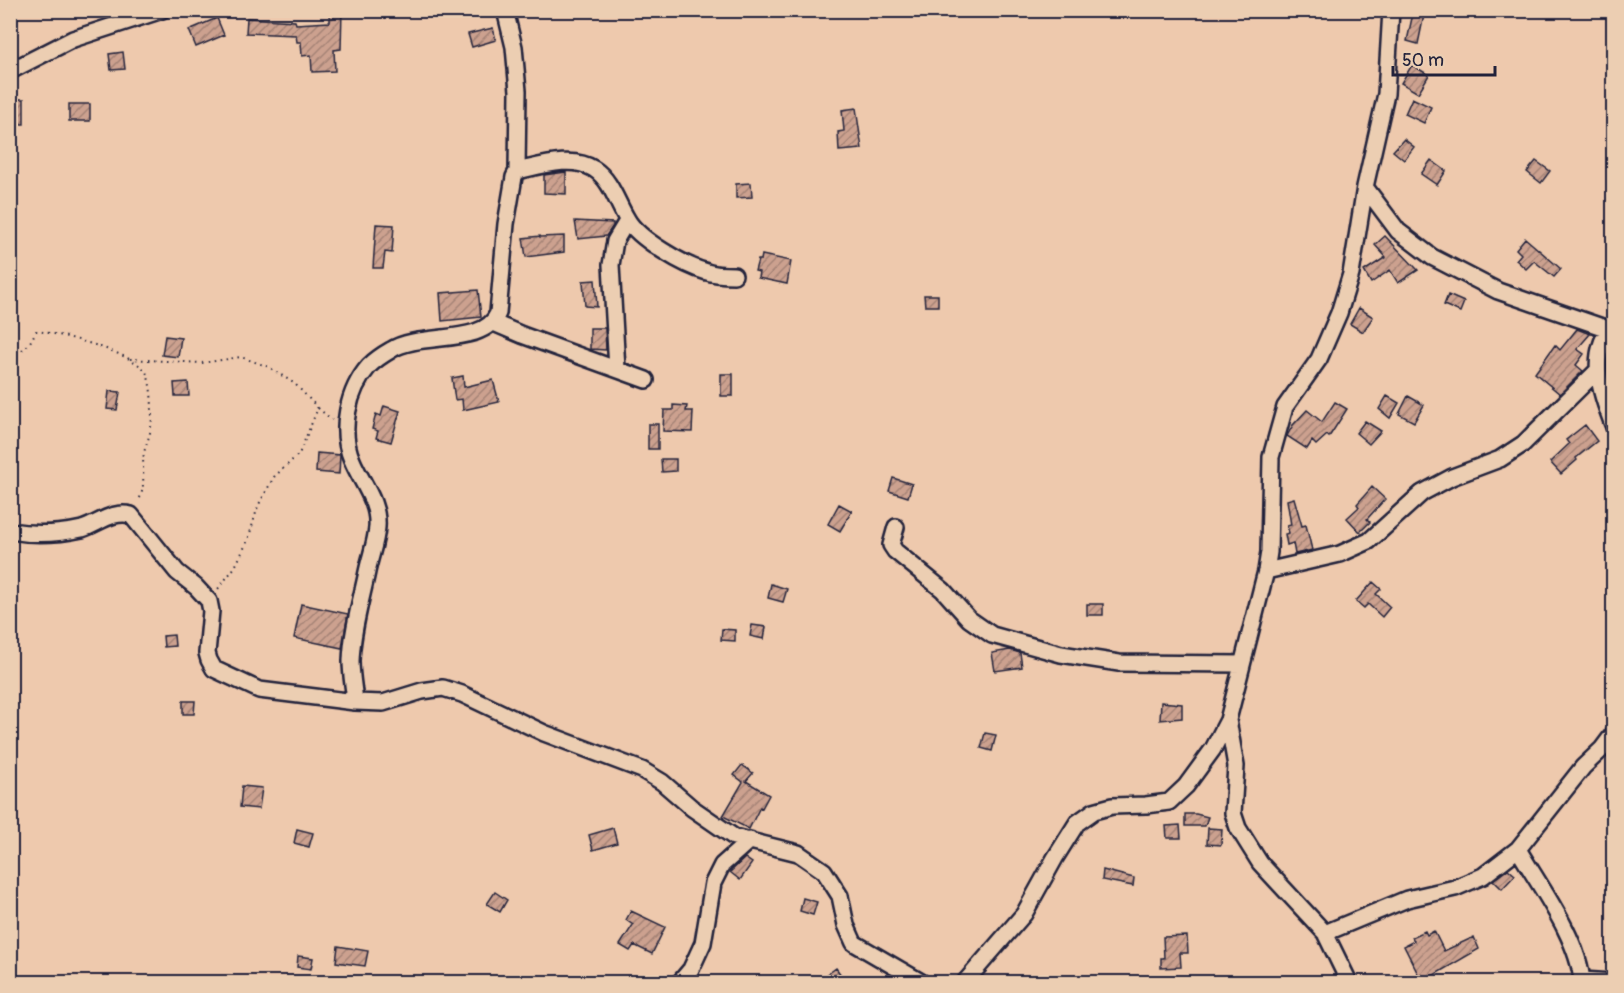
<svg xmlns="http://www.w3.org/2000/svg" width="1624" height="993" font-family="Pangolin,sans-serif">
<defs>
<pattern id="building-hatch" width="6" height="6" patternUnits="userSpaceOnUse" patternTransform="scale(1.5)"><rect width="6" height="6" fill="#cca18f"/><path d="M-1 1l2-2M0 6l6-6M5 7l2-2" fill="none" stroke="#a58376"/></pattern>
</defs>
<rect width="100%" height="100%" fill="#eec9ad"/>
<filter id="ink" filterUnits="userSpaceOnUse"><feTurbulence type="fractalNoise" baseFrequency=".0167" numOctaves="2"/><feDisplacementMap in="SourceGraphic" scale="12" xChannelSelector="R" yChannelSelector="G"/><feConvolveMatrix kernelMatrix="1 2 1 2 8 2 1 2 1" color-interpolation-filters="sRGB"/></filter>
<g filter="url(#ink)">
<!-- building -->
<path fill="url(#building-hatch)" stroke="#22223b" stroke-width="1.5" d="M330,10H342L341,49L334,50L335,71L312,72L311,55L302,56L301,42H297L296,35L246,33L247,18L295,21L296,24L330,22Z
M1413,13L1424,15L1418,44L1407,41Z
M217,18L224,35L196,47L189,30Z
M493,28L496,40L472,47L468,34Z
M123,52L125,69L111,70L109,54Z
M1412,65L1429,75L1418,93L1401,83Z
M1412,98L1431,107L1424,123L1405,114Z
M10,99H24V124H10Z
M69,104H90V121H69Z
M856,108L862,149L839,151L838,132L844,131L842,110Z
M1404,139L1414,147L1404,160L1393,151Z
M1431,160L1446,171L1437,185L1421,174Z
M1536,161L1550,171L1541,183L1527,172Z
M566,172V194L544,193V175Z
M751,183L752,197L736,198V184Z
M575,221L613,223V226L606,236L578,239Z
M376,224L394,225L392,253L385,252L383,268H373Z
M540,236V237L564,236V252L526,257L523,238Z
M1385,236L1418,270L1398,283L1390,270L1371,283L1364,271L1386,257L1375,245Z
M1525,238L1561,269L1554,277L1534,261L1526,269L1516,260L1521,254L1516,249Z
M762,255L791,261L787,284L758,278L759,272L755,271L758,260H761Z
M595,280L597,307L585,306L583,281Z
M478,290L481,317L442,321L440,293Z
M924,295H938V306H925Z
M1448,295L1464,302L1460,312L1444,305Z
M1359,308L1373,317L1363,332L1350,324Z
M590,328H605L606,350L590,349Z
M1577,329L1590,334L1577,349L1584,354L1576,365L1583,371L1560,394L1535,373L1555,345L1560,350Z
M165,336L181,338L178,357L162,355Z
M721,374H733V396H721Z
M463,376L464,387L493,380L499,402L463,410L462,399L455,400L452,378Z
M188,382L189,396H175L174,383Z
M109,391L120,392L117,410L107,409Z
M1387,396L1399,403L1390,418L1379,409Z
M1408,396L1424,405L1414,422L1399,414Z
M1335,402L1347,409L1329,437L1327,435L1316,445L1312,441L1307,449L1287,436L1293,425L1307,410L1322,422Z
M673,405L687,406L686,411H693L692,432L663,431L664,410H673Z
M384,406L400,411L391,442L376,438L378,431L372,429L376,414L381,416Z
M1365,421L1381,431L1369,444L1356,433Z
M648,424H658V449H648Z
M1585,425L1597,441L1576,458L1577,460L1561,474L1550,462L1569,444L1566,440Z
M317,453L340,455L339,474L316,472Z
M661,459H676V471L662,472Z
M893,478L912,484L908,497L889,491Z
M1372,487L1385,499L1367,519L1370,522L1360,532L1347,518L1359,507L1357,504Z
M1294,498L1302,526L1306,525L1312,550L1295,554L1293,543L1287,545L1285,534L1289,533L1287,526L1291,525L1287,500Z
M839,504L852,511L840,531L828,524Z
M1373,582L1381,589L1376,594L1390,607L1382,617L1368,604L1364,608L1356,601Z
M771,584L787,589L783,602L768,598Z
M301,604L348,614L342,648L294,638Z
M1087,604H1103V615H1087Z
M752,625L766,627L764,639L750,636Z
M722,629L735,630V641L721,640Z
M174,635L175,646L164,647L163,636Z
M1010,650L1020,653L1022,667L995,671L992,653Z
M183,701H195L194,714H183Z
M1161,702L1182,704V718L1160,720Z
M985,733L996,735L992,751L981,748Z
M742,765L753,773L746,781L769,795L762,808L760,807L749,829L723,816L743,782L734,775Z
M242,786L262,788L259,809L240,807Z
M1185,814H1196L1208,817L1205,826H1185Z
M1180,825L1181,838H1167L1166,826Z
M613,828L617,843L593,850L589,835Z
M1208,828L1222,829L1221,845L1207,844Z
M297,829L313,833L309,847L294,843Z
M745,858L752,863L740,880L730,872Z
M1508,869L1515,875L1502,889L1493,880Z
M1103,870L1134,878L1133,886L1102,880Z
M495,892L507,900L500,912L487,904Z
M803,898L817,902L813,915L800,911Z
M631,911L665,927L652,954L634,945L630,951L620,945L633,925L626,920Z
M1425,931L1427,935L1434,931L1444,951L1474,937L1479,949L1422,982L1404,946L1414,941L1412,937Z
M1187,936L1188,953H1180L1181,967L1161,968V958H1164L1163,937Z
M338,946L368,951L365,966L336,962Z
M298,956L313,958L311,969L297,967Z
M836,968L846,982H817Z"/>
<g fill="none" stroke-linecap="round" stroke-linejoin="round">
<!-- street casing -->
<g stroke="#22223b" stroke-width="20">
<path id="street" d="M10,71L73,39L162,10
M517,171C540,166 573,155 594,169C611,180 617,203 627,219C638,239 685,266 707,272C715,275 725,275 734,275
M1365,187L1398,231L1432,257L1498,291L1608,329
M494,323L522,335L646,380
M1614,323C1586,353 1601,395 1614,427
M617,369L611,265L615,241L627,221
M896,527L891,545L895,551L943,590L969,619L992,635L1061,654L1119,663L1242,664
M10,531C33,535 59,534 82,529C98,524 113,510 131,515L177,572L196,587L209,601L211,611L207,653L209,660L214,669L259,690L355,702L383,703L422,691L443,688L462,694L544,733L642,770L662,782L692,808L734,837L798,853L824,871L840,896L846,925L854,943L921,982
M1266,571L1340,554L1369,541L1422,493L1452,477L1500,459L1523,444L1597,371
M355,702C354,689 351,675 351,661C352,631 361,601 367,572C370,557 376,542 377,527C379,502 361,482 352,460C339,430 348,390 369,366C375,360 384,354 391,350C420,331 484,347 498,313L506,224L514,177L517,171L518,91L514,47L505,10
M1228,720L1236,766L1233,813L1238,828L1260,863L1325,933L1349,982
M1518,849C1540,887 1579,939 1582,982
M1325,933L1407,899L1455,888L1483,876L1518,849L1583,767L1602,749L1614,733
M1583,980L1612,982
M680,982L691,969L703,943L713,883L722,865L750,840
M965,982L1024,914L1055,858L1077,823L1094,811L1112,806L1146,805L1169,802L1186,786L1213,749L1228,720L1266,571L1269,552L1271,457L1285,407L1319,359L1339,313L1351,274L1365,187L1386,94L1391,10"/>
</g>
<!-- path -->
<path stroke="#22223b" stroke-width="2" stroke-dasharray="1.5 4.5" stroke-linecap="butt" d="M10,351C25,354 30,343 36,331C59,333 134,353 146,372C152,383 153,414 151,427C150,436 146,444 144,453C141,470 147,486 138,502
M130,359L202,363L241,357L269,367L295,384L318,408L299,454L274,477L258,506L248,540L235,567L218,589
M318,408L332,420"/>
<!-- street -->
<use href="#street" stroke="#ecceb2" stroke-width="15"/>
</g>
</g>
<!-- margin -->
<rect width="1624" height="993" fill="none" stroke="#ecceb2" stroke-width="36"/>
<rect x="18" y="18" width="1588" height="957" fill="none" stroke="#22223b" stroke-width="2" filter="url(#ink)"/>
<!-- scale -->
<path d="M1393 66v9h102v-9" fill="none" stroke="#22223b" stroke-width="3"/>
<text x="1402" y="66" font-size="18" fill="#22223b" stroke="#ecceb2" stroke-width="4.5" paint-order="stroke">50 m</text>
</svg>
